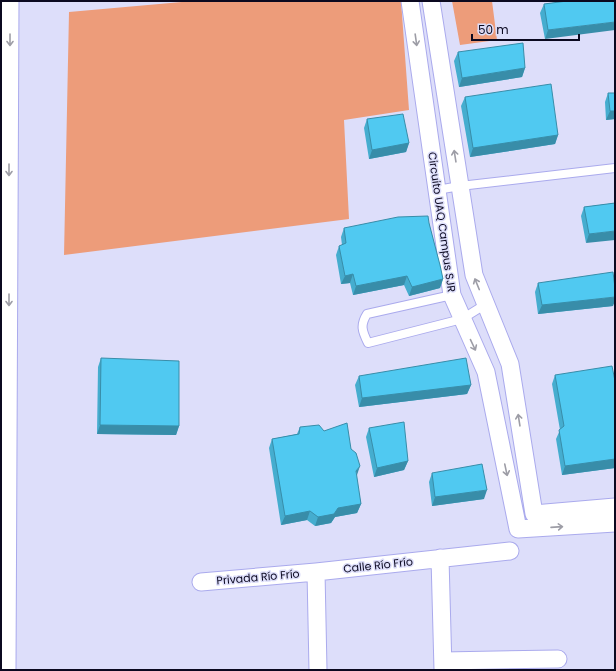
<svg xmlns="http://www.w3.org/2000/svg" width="616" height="671" font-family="Poppins,sans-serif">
<rect width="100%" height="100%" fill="#dddefa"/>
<!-- garden -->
<path fill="#ed9c7a" d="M193,1H401L409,110L344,120L349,219L64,255L69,12Z
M452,1H492L497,40L460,45Z"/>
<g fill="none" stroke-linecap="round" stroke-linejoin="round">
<!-- lane casing -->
<g stroke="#aaaaed" stroke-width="10">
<path id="lane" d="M437,190L460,186L615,168
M452,295L367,314C360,325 362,331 368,343L462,319L486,304"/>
</g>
<!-- street casing -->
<g stroke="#aaaaed" stroke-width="19">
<path id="street" d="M410,1L452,295L486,372L518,529L615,523
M431,1L474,275L510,364L534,514L615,507
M440,558L443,670
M316,572L318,670
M201,582L316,572L510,551
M443,661L558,659
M7,670L10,1"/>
</g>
<!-- lane -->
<use href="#lane" stroke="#fff" stroke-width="8"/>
<!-- street -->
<use href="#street" stroke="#fff" stroke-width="17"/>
</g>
<!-- wall -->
<path fill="#45adcf" d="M567,1L545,39L540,13L544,4Z
M458,52L525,68L522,77L459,87L454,61Z
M608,93H615V119L606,120L605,102Z
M465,97L558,135L555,144L470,157L461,106Z
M367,119L409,143L406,152L369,159L364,128Z
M615,203L586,243L581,216L584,207Z
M429,223L443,279L440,288L409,296L404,285L353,295L350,283L341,284L336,255L339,246L342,245L341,237L344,228Z
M538,283L613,306L538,314L535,292Z
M101,358L179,426L176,435L97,434L98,367Z
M555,375L615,381V468L562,475L556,439L560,430L552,384Z
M359,376L471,385L467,394L359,407L355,385Z
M300,427L324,431L351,449L361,504L357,513L335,517L331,523L315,526L307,520L281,525L269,448L272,439L297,434Z
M369,428L408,461L404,470L374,477L366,437Z
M432,473L484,499L432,506L429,482Z"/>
<!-- shaded-wall -->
<path fill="#388da9" d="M615,22V30L545,39L548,30Z
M525,68L522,77L459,87L462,78Z
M610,111H615V119L606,120Z
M558,135L555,144L470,157L473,148Z
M409,143L406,152L369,159L372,150Z
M615,231V240L586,243L589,234Z
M353,274L350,283L341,284L345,276Z
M407,276L404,285L353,295L356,286Z
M443,279L440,288L409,296L412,287Z
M615,297V301L613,306L538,314L542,305Z
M471,385L467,394L359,407L362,398Z
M100,425L179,426L176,435L97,434Z
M615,459V468L562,475L565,466Z
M408,461L404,470L374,477L377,468Z
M360,466L357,475L356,471Z
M487,490L484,499L432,506L435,497Z
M361,504L357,513L335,517L331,523L315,526L318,517L338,508Z
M310,511L307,520L281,525L285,516Z"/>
<!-- building -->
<path fill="#50c9f1" stroke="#388da9" d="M567,1H615V22L548,30L544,4Z
M523,43L525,68L462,78L458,52Z
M551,84L558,135L473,148L465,97Z
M608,93H615V111H610Z
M403,114L409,143L372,150L367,119Z
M615,203V231L589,234L584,207Z
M428,216L429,223L440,265L443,279L412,287L407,276L356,286L353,274L345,276L339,246L346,243L344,228L398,217Z
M613,272L615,288V297L542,305L538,283Z
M101,358L179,361V426L100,425Z
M466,358L471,385L362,398L359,376Z
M612,366L615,381V459L565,466L559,430L564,426L555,375Z
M404,422L408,461L377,468L369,428Z
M347,423L351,449L356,453L360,466L356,471L361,504L338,508L334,514L318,517L310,511L285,516L272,439L299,434L300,427L319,425L324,431Z
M482,464L487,490L435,497L432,473Z"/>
<!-- one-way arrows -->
<defs><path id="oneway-shaft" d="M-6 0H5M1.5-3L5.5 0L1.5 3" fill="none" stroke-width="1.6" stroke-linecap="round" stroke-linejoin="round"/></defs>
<g stroke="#9d9da6">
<use href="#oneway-shaft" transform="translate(10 40) rotate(90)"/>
<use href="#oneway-shaft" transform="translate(416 40) rotate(82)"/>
<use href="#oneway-shaft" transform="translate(455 156) rotate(-99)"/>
<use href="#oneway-shaft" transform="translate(9 170) rotate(90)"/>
<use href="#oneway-shaft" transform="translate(477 284) rotate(-112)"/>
<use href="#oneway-shaft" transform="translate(9 300) rotate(90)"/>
<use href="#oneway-shaft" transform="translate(473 345) rotate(65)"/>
<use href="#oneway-shaft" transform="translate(519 420) rotate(-99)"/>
<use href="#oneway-shaft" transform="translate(506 470) rotate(78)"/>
<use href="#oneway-shaft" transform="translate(557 527) rotate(-4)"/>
</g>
<g text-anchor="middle" stroke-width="3" stroke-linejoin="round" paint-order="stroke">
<!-- street labels -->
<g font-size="11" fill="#0b0920" stroke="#dddefa">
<text transform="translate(442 222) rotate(82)" y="4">Circuito UAQ Campus SJR</text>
<text transform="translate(378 565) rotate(-6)" y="4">Calle Río Frío</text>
<text transform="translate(258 577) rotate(-5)" y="4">Privada Río Frío</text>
</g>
</g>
<!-- border -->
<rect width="616" height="671" fill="none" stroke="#0b0920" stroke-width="4"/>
<!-- scale -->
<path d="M472 34v6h107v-6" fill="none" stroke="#0b0920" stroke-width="2"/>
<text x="478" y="34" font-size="12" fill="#0b0920" stroke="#dddefa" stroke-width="3" paint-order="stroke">50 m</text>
</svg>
